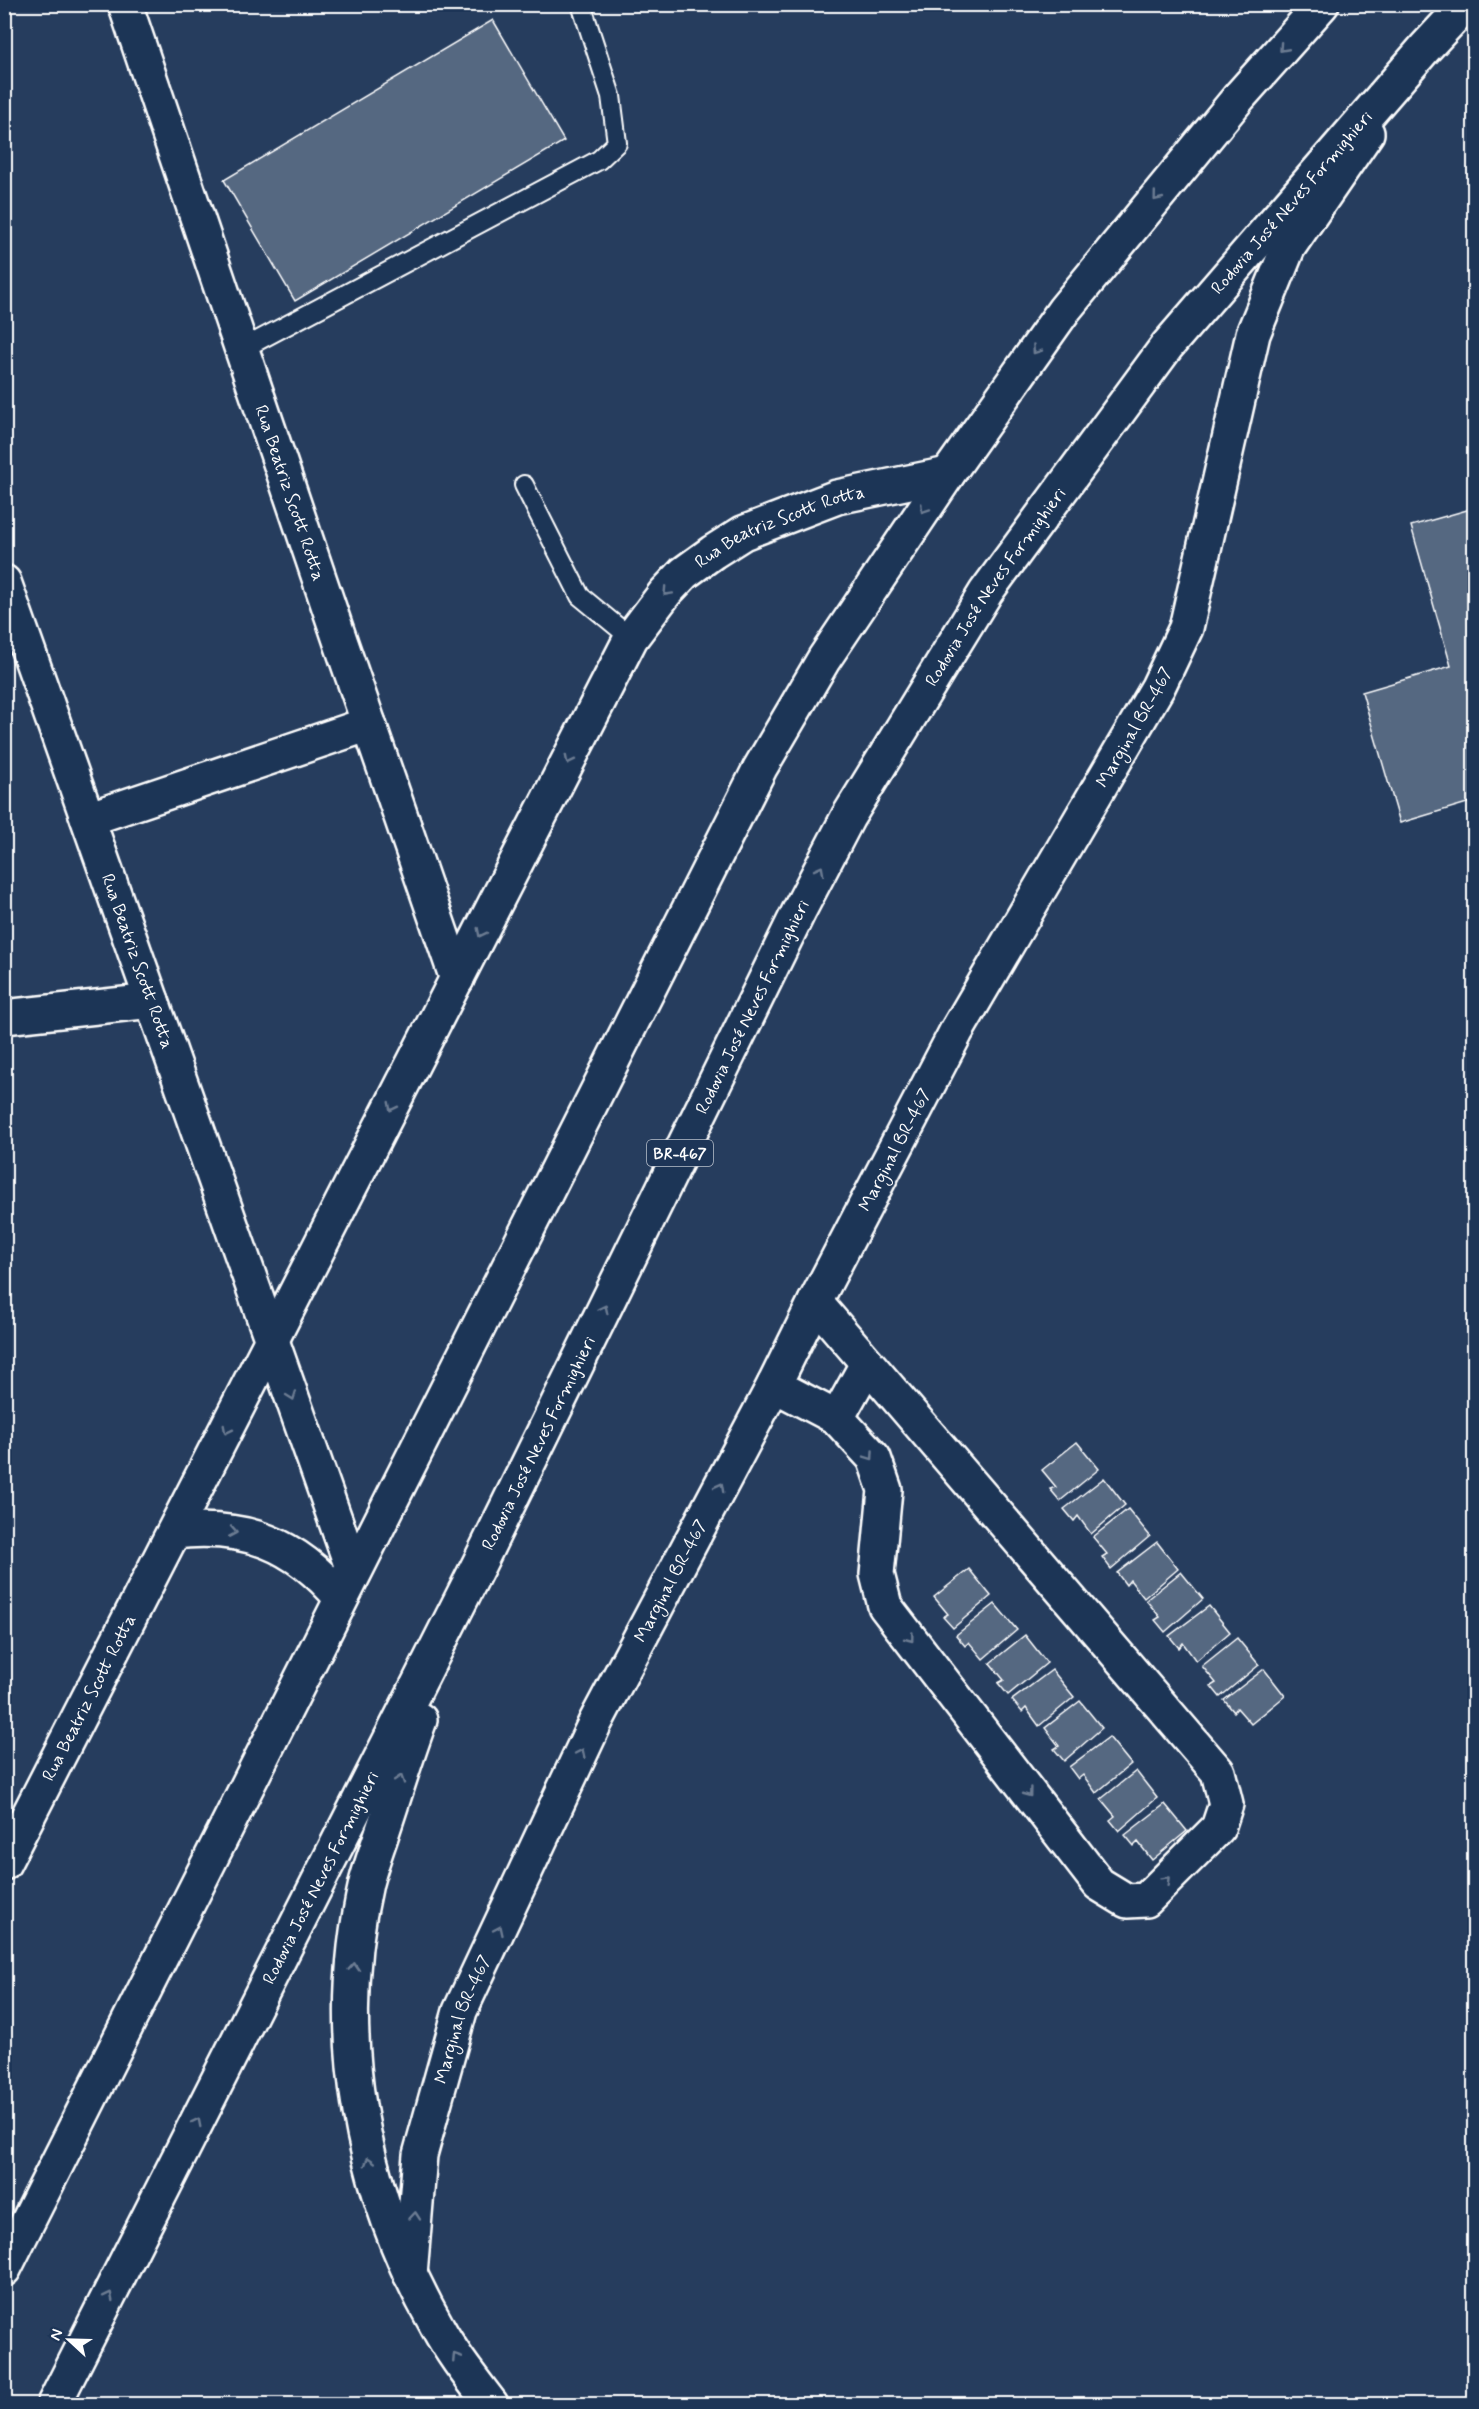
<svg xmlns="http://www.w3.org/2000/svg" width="1479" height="2409" font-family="Mynerve,sans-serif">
<rect width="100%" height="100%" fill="#263d5e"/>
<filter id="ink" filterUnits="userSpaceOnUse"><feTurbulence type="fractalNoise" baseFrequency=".0167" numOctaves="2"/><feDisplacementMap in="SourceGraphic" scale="12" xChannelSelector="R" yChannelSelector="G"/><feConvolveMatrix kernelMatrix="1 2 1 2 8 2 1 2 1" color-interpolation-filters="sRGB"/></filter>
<g filter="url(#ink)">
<!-- building -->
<path fill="#556781" stroke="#fff" stroke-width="1.5" d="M493,20L564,141L295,301L224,180Z
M1474,508V801L1400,823L1362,692L1451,666L1411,526Z
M1077,1442L1099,1469L1060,1501L1050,1489L1056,1487L1042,1470Z
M1104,1478L1125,1505L1091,1534L1078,1516L1074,1521L1064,1509Z
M1128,1509L1150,1536L1111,1569L1102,1557L1107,1554L1093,1537Z
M1157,1542L1178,1569L1144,1598L1130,1580L1126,1585L1117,1573Z
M969,1569L991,1596L953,1628L943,1617L948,1614L934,1597Z
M1181,1572L1203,1599L1165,1632L1155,1620L1160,1617L1146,1600Z
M995,1604L1017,1630L983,1659L969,1642L965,1646L956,1635Z
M1209,1606L1230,1632L1196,1661L1183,1643L1179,1648L1169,1636Z
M1025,1635L1047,1663L1008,1695L998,1683L1004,1680L990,1663Z
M1237,1638L1259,1665L1220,1697L1211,1686L1216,1683L1202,1666Z
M1264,1669L1285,1696L1251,1724L1237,1708L1234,1712L1224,1700Z
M1052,1670L1074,1697L1039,1726L1026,1708L1022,1712L1012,1700Z
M1080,1701L1102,1728L1064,1761L1054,1749L1059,1746L1045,1728Z
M1109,1737L1131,1764L1096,1793L1083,1775L1078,1779L1069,1767Z
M1136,1771L1157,1798L1119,1831L1110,1820L1115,1816L1101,1799Z
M1165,1804L1187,1831L1152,1860L1138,1842L1134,1846L1125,1835Z"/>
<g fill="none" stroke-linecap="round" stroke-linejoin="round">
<!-- service casing -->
<g stroke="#fff" stroke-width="22">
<path id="service" d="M242,349L599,160L617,143L611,96L581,4
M524,485L580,596L631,638"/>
</g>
<!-- minor casing -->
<g stroke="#fff" stroke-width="38">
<g id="minor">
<path id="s1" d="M125,4L341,643L457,979"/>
<path id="s2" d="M4,582L354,1573"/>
<path d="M88,819L369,724"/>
<path d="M4,1017L152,1001"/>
<path d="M774,1385L837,1418L874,1458L885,1490L877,1574L885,1606L1099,1884L1127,1901L1146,1900L1218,1828L1226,1804L1218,1772L815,1302"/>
<path d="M837,1418L867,1364"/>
<path d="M174,1532C245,1524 295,1543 341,1598"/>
<path id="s3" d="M4,1863L631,638L665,593L684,573L713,552L743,533L837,497L948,474"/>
</g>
</g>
<!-- secondary casing -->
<g stroke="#fff" stroke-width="38">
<g id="secondary">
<path id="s4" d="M410,2274L420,2155L460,2011L595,1723L774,1385L815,1302L956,1032L1158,687L1186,628L1253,334L1288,248L1367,133"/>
</g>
</g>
<!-- motorway casing -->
<g stroke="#fff" stroke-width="38">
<g id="motorway">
<path d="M420,1720C407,1755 396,1791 384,1827C378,1846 371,1864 366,1883C331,2035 361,2192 437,2326C452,2354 472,2379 491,2404"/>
<path d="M4,2269L760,768L824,659L948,474L1064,310L1240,96L1322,4"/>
<path id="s5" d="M54,2404L480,1562L800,909L848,817L986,592L1167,346L1425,48L1466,4"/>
</g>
</g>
<!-- service -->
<use href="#service" stroke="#1d3557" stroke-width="18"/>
<!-- minor -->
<use href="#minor" stroke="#1d3557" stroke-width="33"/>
<!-- secondary -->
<use href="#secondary" stroke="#1d3557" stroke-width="33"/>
<!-- motorway -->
<use href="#motorway" stroke="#1d3557" stroke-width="33"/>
</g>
<!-- one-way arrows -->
<defs><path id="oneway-chevron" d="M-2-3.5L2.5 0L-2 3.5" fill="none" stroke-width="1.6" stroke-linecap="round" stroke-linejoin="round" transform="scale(1.5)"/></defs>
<g stroke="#6c7c92">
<use href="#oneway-chevron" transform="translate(1283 48) rotate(132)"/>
<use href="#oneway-chevron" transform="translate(1157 197) rotate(129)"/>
<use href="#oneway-chevron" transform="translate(1036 350) rotate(125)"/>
<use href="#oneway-chevron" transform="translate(924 509) rotate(124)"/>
<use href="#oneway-chevron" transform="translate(667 592) rotate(133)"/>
<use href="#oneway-chevron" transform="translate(569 760) rotate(117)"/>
<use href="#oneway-chevron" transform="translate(820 870) rotate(-62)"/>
<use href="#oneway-chevron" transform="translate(481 933) rotate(117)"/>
<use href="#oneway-chevron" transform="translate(392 1107) rotate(117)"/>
<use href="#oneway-chevron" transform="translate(604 1309) rotate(-64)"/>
<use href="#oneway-chevron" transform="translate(292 1396) rotate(70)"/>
<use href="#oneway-chevron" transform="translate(227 1430) rotate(117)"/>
<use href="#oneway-chevron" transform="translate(870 1456) rotate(55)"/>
<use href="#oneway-chevron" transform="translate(720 1487) rotate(-62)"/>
<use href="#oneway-chevron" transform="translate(233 1532) rotate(10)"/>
<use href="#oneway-chevron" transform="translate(910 1638) rotate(53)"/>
<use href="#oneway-chevron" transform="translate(581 1753) rotate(-65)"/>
<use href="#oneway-chevron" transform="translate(400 1779) rotate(-72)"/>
<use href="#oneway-chevron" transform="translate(1028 1793) rotate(53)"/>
<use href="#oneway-chevron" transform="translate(1166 1880) rotate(-45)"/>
<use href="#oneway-chevron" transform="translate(499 1930) rotate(-65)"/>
<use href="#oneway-chevron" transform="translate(354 1967) rotate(-86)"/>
<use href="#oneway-chevron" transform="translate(197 2122) rotate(-63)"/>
<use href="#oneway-chevron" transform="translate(369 2161) rotate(-106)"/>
<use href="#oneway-chevron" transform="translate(415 2216) rotate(-85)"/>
<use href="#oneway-chevron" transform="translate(109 2296) rotate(-63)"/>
<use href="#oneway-chevron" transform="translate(456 2357) rotate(-123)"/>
</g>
</g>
<g text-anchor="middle" stroke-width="5" stroke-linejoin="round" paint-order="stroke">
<!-- shield labels -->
<rect fill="#1d3557" stroke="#bbc2cd" stroke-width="1.5" x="647" y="1140" width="66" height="26" rx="4.5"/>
<g font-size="16" font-weight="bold" fill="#fff">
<text x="680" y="1159">BR-467</text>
</g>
<!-- street labels -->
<g font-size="18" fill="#fff" stroke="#1d3557">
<text dy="6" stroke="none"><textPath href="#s5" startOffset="2534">Rodovia José Neves Formighieri</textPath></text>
<text dy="6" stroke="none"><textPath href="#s1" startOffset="516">Rua Beatriz Scott Rotta</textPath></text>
<text dy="6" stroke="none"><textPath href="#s3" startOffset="1568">Rua Beatriz Scott Rotta</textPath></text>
<text dy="6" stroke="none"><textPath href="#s5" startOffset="2048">Rodovia José Neves Formighieri</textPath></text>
<text dy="6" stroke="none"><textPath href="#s4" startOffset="1720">Marginal BR-467</textPath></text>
<text dy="6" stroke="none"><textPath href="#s2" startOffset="402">Rua Beatriz Scott Rotta</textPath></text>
<text dy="6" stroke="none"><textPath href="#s5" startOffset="1562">Rodovia José Neves Formighieri</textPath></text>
<text dy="6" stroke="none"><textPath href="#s4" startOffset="1234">Marginal BR-467</textPath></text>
<text dy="6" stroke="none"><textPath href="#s5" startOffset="1076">Rodovia José Neves Formighieri</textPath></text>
<text dy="6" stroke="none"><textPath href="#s4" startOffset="748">Marginal BR-467</textPath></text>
<text dy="6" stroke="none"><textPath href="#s3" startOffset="186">Rua Beatriz Scott Rotta</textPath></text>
<text dy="6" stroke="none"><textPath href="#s5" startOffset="590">Rodovia José Neves Formighieri</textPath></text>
<text dy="6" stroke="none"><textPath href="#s4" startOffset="262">Marginal BR-467</textPath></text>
</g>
</g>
<!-- margin -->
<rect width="1479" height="2409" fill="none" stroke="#1d3557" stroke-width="24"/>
<rect x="12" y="12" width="1455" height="2385" fill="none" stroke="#fff" stroke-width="2" filter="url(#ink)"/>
<!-- north arrow -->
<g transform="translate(69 2340) rotate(292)" stroke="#1d3557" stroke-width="4.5" paint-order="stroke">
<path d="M0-4.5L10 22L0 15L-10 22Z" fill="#ffffff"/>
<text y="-9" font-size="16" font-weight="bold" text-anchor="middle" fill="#ffffff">N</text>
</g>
</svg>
